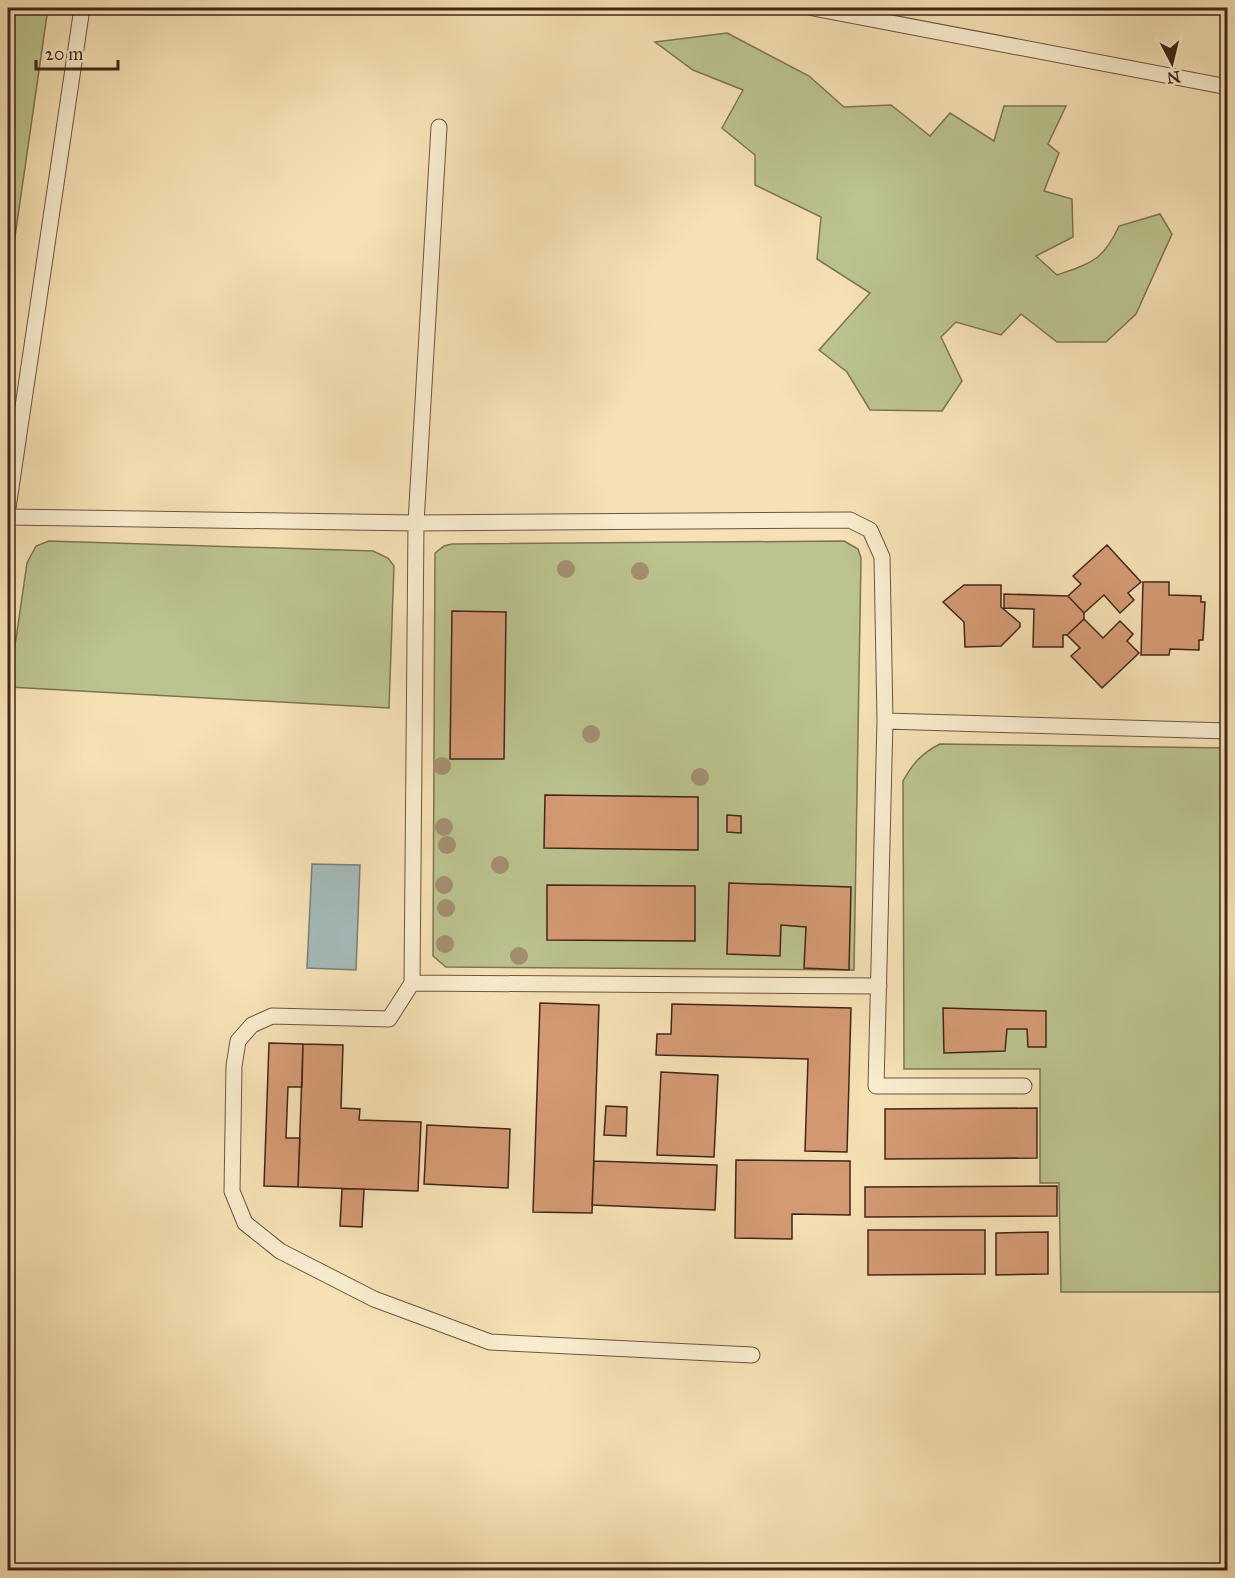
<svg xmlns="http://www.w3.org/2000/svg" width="1235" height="1578" font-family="'IM FELL Great Primer',serif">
<rect width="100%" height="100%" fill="#f5e1b4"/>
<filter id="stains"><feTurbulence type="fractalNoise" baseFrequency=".00333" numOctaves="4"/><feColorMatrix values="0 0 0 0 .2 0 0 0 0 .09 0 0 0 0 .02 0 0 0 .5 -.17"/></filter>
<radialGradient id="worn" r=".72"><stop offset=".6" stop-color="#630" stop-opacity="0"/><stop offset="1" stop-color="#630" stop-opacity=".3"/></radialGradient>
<!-- green -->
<path fill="#bbc38e" stroke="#7e7453" stroke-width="1.5" d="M8,8H48L8,285Z
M727,33L809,76L844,107L891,105L930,136L950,113L994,141L1004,106H1066L1048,144L1059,153L1044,191L1072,199L1073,237L1036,256L1057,275C1091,263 1103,261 1119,226L1160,214L1172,234L1136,314L1106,342H1057L1021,314L1001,335L956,322L941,337L962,381L942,411L870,410L847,372L819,350L870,293L817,259L821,217L755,185V155L722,128L743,90L693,70L655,42Z
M49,541L373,551L388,558L394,566L389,708L9,687L27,563L36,546Z
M844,541L858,549L861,558L854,970L446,967L433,956L435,553L444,546L452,544Z
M940,744L1227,748V1292H1061L1059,1183H1040V1069H904L903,781C913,763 922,753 940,744Z"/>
<!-- water -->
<path fill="#a3bab9" stroke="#7c7e79" stroke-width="1.5" d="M312,864L360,865L356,970L307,968Z"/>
<!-- building -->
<path fill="#d49a74" stroke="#422518" stroke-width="1.5" d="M1107,545L1141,582L1128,593L1134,600L1120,613L1104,595L1084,613L1068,596L1081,584L1073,576Z
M1143,582H1169V595L1201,596V602H1205L1203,640H1199V650L1170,649L1169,655H1141Z
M964,585H1001V607L1020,623V627L1001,646L965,647L964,622L943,602Z
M1004,594L1068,596L1084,613V619L1067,635H1063V647H1033L1034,609L1004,608Z
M452,611L506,612L504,759H450Z
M1084,619L1103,638L1120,621L1133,634L1127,641L1139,653L1102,688L1071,656L1080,648L1067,635Z
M545,795L698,797V850L544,848Z
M727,815L741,816V833L727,832Z
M729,883L851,887L849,970L804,968L806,927L781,925L780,956L727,954Z
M547,885L695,886V941L547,940Z
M540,1003L599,1005L592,1213L533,1212Z
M672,1004L851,1008L847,1152L805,1151L808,1059L656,1055L657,1034H671Z
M943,1008L1046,1011V1047H1028L1027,1029H1007L1005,1051L944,1053Z
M269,1043L303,1044L302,1087H288L286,1138H300L298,1187L264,1186Z
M303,1044L343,1045L341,1108L360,1109L359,1120L421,1122L418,1191L298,1187Z
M661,1072L718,1075L714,1157L657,1155Z
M606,1106L627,1107L626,1136L604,1135Z
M1037,1108V1158L885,1159V1109Z
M427,1125L510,1129L508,1188L424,1184Z
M736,1160L850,1161V1215L792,1214V1239L735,1238Z
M594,1161L717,1165L715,1210L592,1205Z
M1057,1186V1216L865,1217V1187Z
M342,1189H364L362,1227L340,1226Z
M868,1230H985V1274L868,1275Z
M1048,1232V1274L996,1275V1233Z"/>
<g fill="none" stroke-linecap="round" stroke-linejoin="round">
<!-- lane casing -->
<g stroke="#6f543f" stroke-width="17">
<path id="lane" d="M813,8L1228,87
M439,127L416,523L412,983L389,1019L272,1016L252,1025L238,1041L234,1066L232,1191L245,1223L280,1251L374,1299L490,1342L752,1355
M8,508L82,8
M8,517L416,523L850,520L870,530L882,557L885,721L1228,731
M885,721L876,1086H1024
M412,983L879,986"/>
</g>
<!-- lane -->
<use href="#lane" stroke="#f8ecce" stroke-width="15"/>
</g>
<!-- trees -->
<g fill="#a38f6f">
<circle cx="566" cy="569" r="9"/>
<circle cx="640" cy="571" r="9"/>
<circle cx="591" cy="734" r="9"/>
<circle cx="442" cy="766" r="9"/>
<circle cx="700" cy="777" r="9"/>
<circle cx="444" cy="827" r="9"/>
<circle cx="447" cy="845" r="9"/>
<circle cx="500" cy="865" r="9"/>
<circle cx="444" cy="885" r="9"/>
<circle cx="446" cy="908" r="9"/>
<circle cx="445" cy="944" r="9"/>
<circle cx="519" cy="956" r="9"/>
</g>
<!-- margin -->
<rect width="1235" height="1578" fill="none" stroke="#f5e1b4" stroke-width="30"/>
<rect x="9" y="9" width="1217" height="1560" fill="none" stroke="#422518" stroke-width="3"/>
<rect x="15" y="15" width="1205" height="1548" fill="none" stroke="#422518" stroke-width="1.5"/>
<!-- north arrow -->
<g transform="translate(1172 63) rotate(173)" stroke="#f8ecce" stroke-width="4.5" paint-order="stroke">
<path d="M0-4.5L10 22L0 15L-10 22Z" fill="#422518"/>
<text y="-9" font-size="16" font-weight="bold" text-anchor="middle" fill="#422518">N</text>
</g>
<!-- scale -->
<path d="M36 60v9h82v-9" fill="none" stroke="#422518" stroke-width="3"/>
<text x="45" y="60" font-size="18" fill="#422518" stroke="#f8ecce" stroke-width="4.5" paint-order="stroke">20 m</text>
<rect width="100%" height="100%" filter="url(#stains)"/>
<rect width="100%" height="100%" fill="url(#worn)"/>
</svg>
